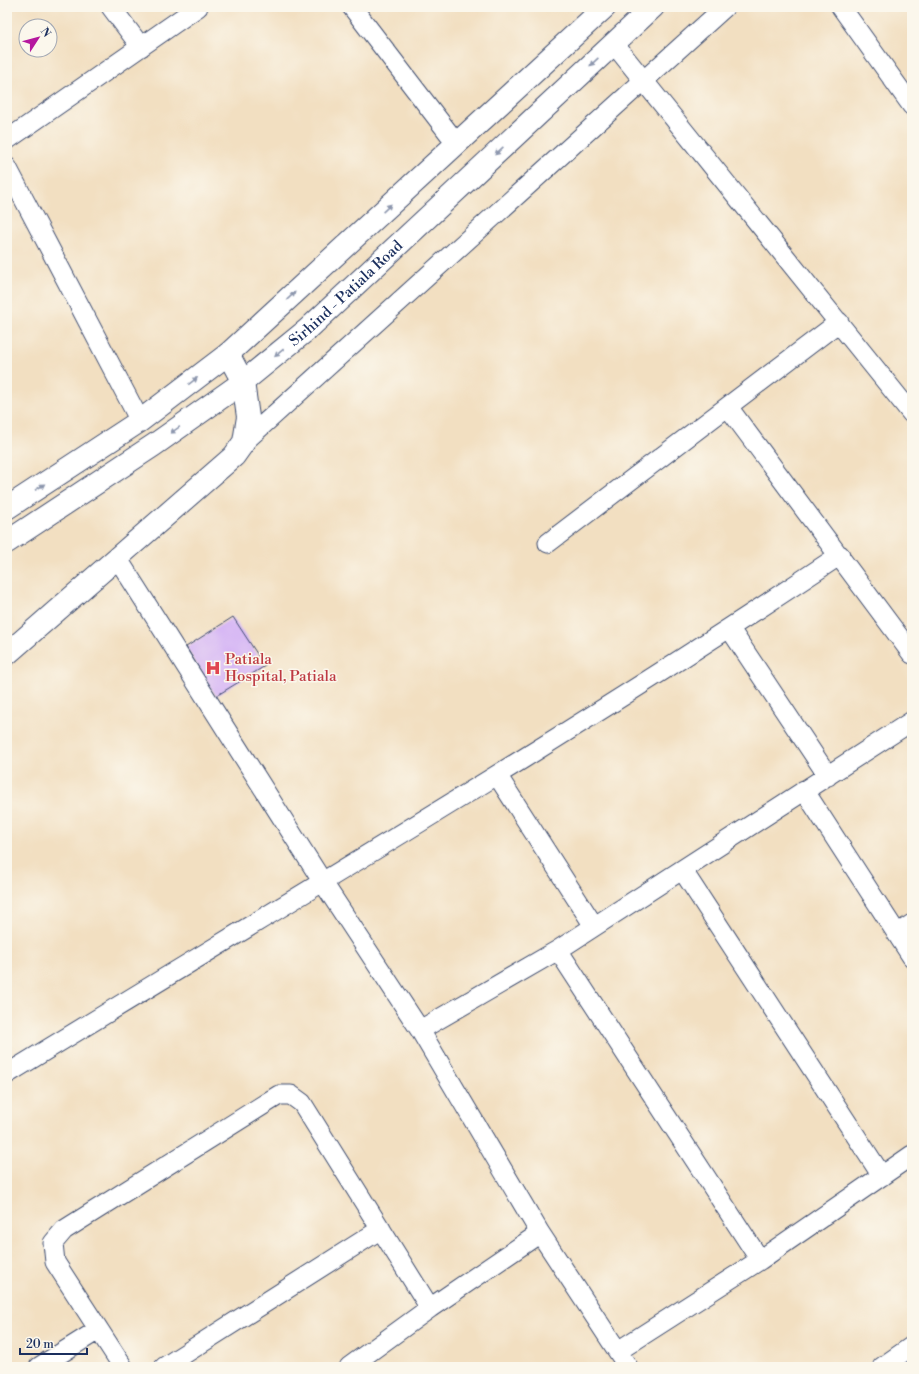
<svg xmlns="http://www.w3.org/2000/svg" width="919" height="1374" font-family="'Libre Bodoni',serif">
<rect width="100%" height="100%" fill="#fbf7ec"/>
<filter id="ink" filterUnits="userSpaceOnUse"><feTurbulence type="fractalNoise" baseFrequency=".025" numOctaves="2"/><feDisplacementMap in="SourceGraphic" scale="8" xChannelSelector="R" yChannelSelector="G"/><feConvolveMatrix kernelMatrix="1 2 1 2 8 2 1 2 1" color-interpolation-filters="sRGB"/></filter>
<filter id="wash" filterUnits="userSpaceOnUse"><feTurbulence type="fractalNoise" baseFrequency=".012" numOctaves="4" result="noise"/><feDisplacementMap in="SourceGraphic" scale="16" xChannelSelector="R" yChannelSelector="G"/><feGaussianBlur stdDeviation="0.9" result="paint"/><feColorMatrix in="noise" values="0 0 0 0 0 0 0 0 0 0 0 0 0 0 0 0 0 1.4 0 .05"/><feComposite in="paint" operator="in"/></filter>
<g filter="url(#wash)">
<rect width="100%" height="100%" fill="#f2dfc1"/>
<g id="blocks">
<!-- building -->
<path fill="#d4b3f5" d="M233,617L265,666L216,696L186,647Z"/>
</g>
</g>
<g filter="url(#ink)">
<use href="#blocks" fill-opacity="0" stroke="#3b496d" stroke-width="1"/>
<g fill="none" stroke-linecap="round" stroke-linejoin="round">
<!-- minor casing -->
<g stroke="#3b496d" stroke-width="21">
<path id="minor" d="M111,7L141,47
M352,7L457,144
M841,7L912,106
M614,44L912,414
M7,140L198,7
M7,167L140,421
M728,407L912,654
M244,442L725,7
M548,543L839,322
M118,559L322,881L420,1030L540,1233L628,1367
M730,629L828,776
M497,775L594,926
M804,790L912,957
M683,871L882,1176
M897,934L912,924
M558,950L760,1260
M420,1030L558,950L912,721
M7,1074C286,903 568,737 840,555
M618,1351L760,1260L912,1155
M39,1367L98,1330
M123,1367L55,1262L53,1243L64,1230L279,1095H291L302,1103L430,1308
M164,1367L381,1229
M349,1367L430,1308L540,1233
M882,1367L912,1346"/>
</g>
<!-- tertiary casing -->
<g stroke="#3b496d" stroke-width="24">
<path id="tertiary" d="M7,654L234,456L244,442L248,417L243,382L228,354"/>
</g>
<!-- primary casing -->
<g stroke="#3b496d" stroke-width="24">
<g id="primary">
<path d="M7,508L140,421L228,354L605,7"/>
<path id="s1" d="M7,542L154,445L243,382L308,329L653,7"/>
</g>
</g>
<!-- minor -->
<use href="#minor" stroke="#fff" stroke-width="19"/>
<!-- tertiary -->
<use href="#tertiary" stroke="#fff" stroke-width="22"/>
<!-- primary -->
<use href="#primary" stroke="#fff" stroke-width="22"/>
</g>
<!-- one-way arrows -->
<defs><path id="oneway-solid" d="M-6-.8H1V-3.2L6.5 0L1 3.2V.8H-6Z"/></defs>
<g fill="#8d97ae">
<use href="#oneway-solid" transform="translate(594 62) rotate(137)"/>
<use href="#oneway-solid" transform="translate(499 151) rotate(137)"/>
<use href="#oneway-solid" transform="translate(387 208) rotate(-43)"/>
<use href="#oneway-solid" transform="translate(291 296) rotate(-43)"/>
<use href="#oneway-solid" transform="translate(279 353) rotate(140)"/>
<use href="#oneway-solid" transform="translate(193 381) rotate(-38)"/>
<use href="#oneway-solid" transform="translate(175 430) rotate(145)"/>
<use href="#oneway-solid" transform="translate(40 487) rotate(-33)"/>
</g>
</g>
<!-- icons -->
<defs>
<g id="hospital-bare" transform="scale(1.2)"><path d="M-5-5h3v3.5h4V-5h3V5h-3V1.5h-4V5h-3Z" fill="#e0444e" stroke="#fbf7ec" stroke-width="2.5" paint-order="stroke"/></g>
</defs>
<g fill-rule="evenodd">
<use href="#hospital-bare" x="213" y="668"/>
</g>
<g text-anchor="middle" stroke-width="3" stroke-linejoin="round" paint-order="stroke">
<!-- street labels -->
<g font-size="15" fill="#1b2f5e" stroke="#fbf7ec">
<text dy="5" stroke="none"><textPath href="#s1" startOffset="421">Sirhind - Patiala Road</textPath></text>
</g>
<!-- health labels -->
<g font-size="15" fill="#be3a42" stroke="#fbf7ec" text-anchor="start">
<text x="225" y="664">Patiala<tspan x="225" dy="17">Hospital, Patiala</tspan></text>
</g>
</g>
<!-- margin -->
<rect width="919" height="1374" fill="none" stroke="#fbf7ec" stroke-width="24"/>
<!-- north arrow -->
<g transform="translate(38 38) rotate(54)"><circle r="19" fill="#fbf7ec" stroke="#a1a7b3"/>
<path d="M0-3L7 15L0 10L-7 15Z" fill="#b5179e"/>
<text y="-6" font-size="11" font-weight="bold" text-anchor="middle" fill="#1b2f5e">N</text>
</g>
<!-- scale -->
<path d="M20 1348v6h67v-6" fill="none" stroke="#1b2f5e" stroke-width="2"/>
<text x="26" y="1348" font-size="12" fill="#1b2f5e" stroke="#fbf7ec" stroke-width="3" paint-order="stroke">20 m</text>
</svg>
